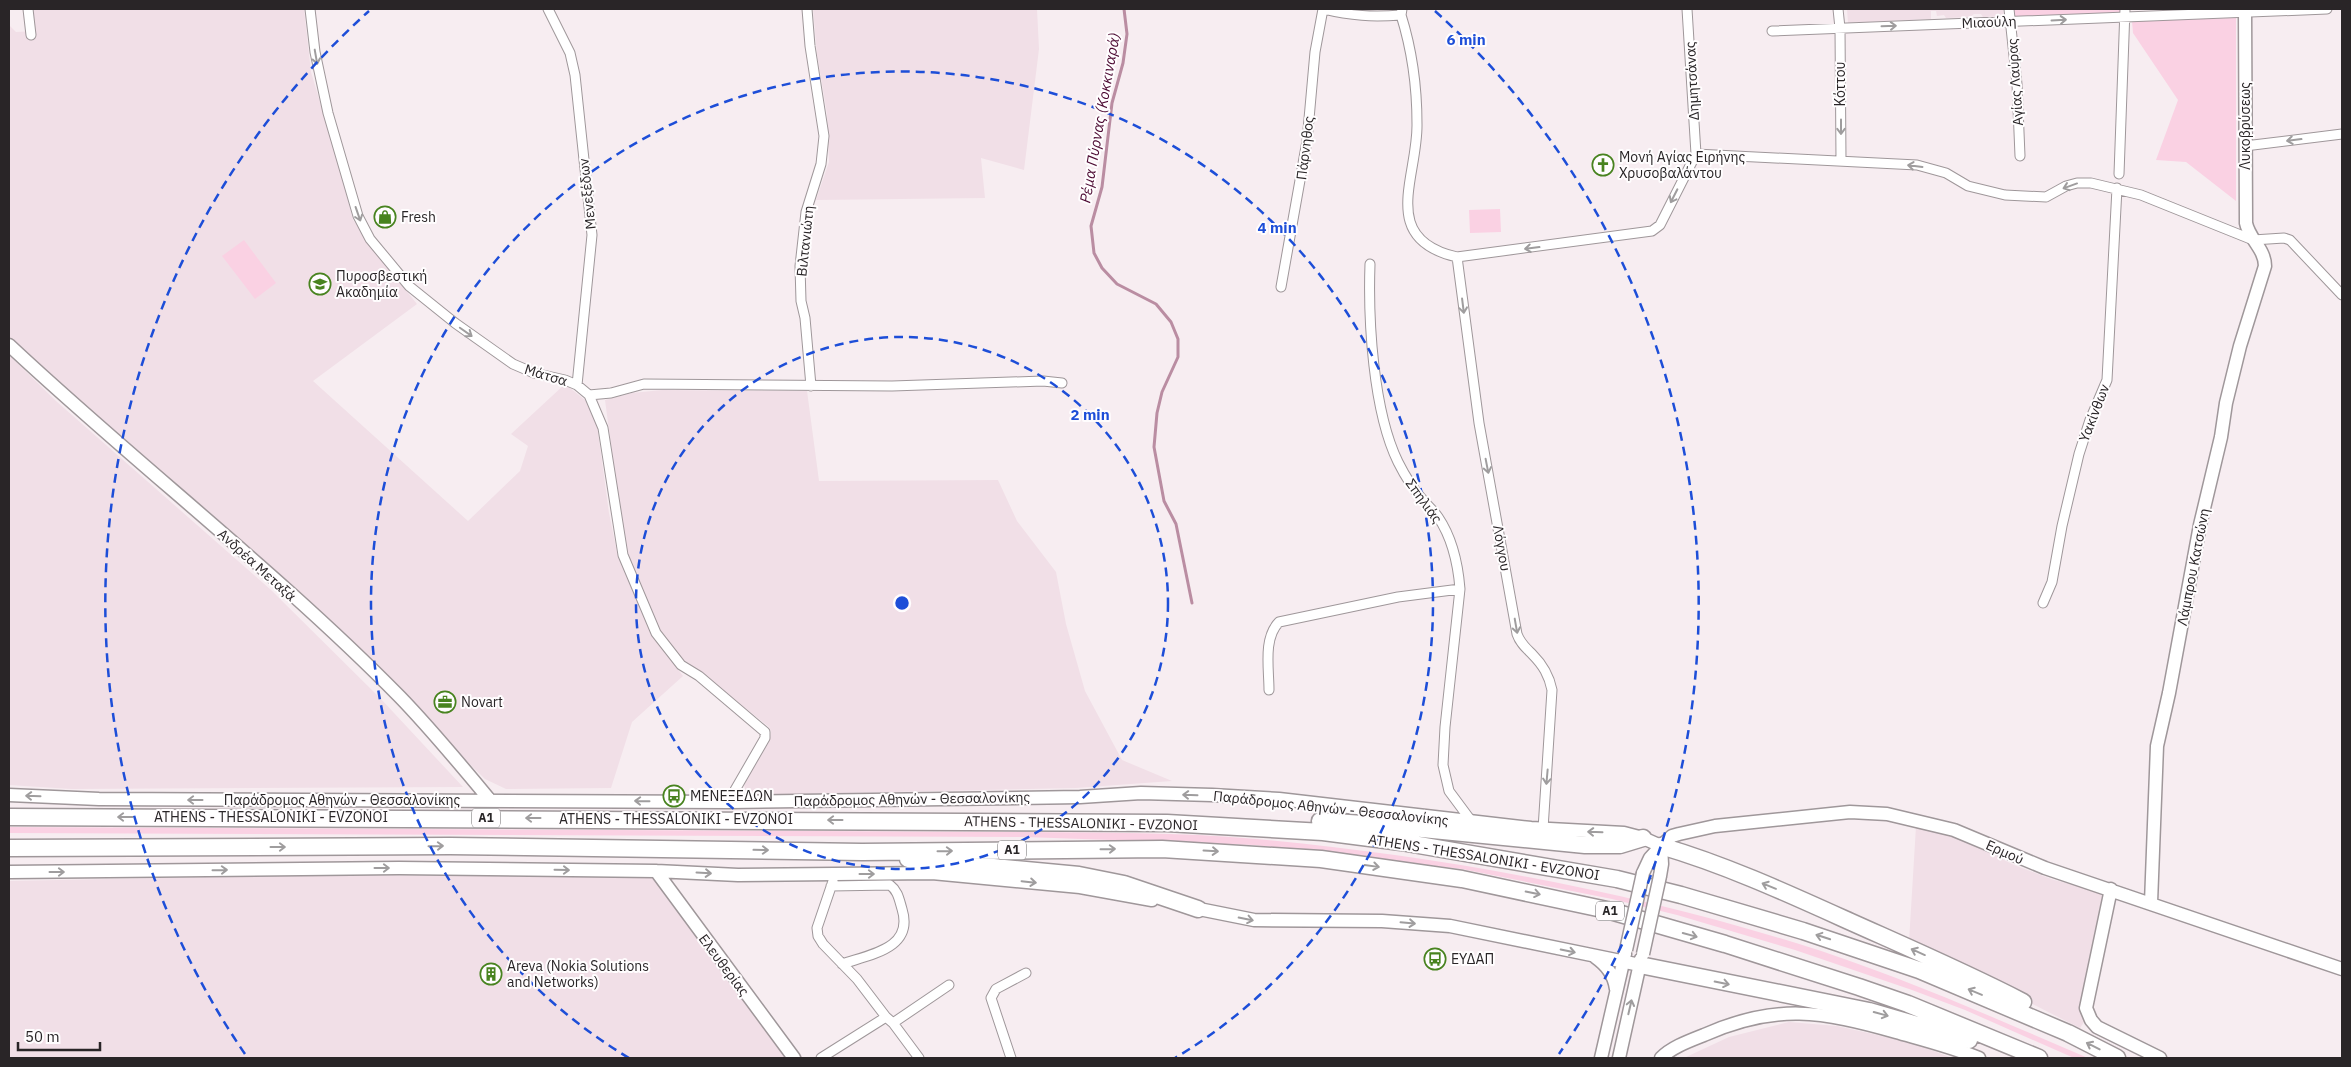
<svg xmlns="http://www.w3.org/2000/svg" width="2351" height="1067" font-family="'IBM Plex Sans',sans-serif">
<rect width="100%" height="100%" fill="#f7edf1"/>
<!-- built -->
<path fill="#f1dfe7" d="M33,9H304L311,72L341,172L353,220L384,263L417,304L313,381L468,521L520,471L528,446L511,434L565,384L585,400L597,424L609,513L617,552L655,639L683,676L632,722L611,788L506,789L485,779L447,742L9,337V25L16,32L35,31Z
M813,9H1037L1039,49L1024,170L981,158L985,198L816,200L829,162L827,114L817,54Z
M1847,9H2003L2004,16L1983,17L1981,14H1974L1970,17L1946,18L1944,15L1937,16L1936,11H1931V19L1848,23Z
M9,355L56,401L271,590L381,699L463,787L71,789L9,785Z
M662,390L807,391L819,481L998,480L1017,521L1056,572L1066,624L1085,691L1122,760L1172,781L1076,788L752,795L746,792L744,784L769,742L771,732L769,727L699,671L683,664L658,630L633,572L624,543L605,400L632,393Z
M1916,826L1961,838L2014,865L2054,880L2103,892L2081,998L2080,1011L2084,1022L2080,1028L1909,942Z
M307,875L669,877L803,1058H9V881Z
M1789,1022L1837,1026L1913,1043L1952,1058H1684L1729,1037Z"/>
<!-- green -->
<path fill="#fad1e3" d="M2013,9H2120V14L2014,18Z
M2236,18V201L2186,162L2156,160L2178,100L2133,33L2132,21Z
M1500,209L1501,232L1470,233L1469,210Z
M244,240L276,283L255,299L222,256Z
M9,827L1024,832C1101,833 1179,832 1256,839C1439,856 1620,889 1796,943C1896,974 1992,1017 2088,1058H2074L1965,1010L1912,990L1795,950L1677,915L1612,899L1462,869L1254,845L1025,837L9,833Z"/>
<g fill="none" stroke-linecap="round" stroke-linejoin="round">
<!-- stream -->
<path stroke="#ba8da2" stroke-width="3" d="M1124,9L1127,34L1123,63L1112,103L1102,187L1091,226L1094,253L1102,268L1117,284L1156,304L1171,322L1178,339V357L1162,392L1157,413L1154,447L1164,501L1176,524L1192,603"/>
<!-- street casing -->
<g stroke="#9f979a" stroke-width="11">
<path id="street" d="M28,9L31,35
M310,9L315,52L328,113L358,216L370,239L409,286L455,323L513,364L534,373L565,380L577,385L589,395L603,428L623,555L656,633L681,665L699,676L765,732V738L735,790L731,802
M548,9L570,53L575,75L592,235L577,385
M807,9L810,46L824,136L821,164L806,212L800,266L801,301L805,318L811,386
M1323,9C1352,16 1372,17 1401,15
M1402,9L1401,15C1412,50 1417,87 1417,124C1418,177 1378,239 1457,257L1652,231L1660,225L1696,154L1917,165L1946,173L1968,186L2005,195L2046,197L2066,186L2077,183H2091L2141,195L2253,240L2284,238L2290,240L2342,295
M1687,9L1696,154
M1838,9L1840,28L1841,160
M2009,9L2017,84L2020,156
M1772,31L2327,9
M2245,146L2342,134
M2119,174L2125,9
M1457,257L1479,423L1517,634C1520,643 1526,648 1532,654C1543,665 1549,675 1552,690L1543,829
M1370,264C1368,320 1373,411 1398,462C1405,476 1413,489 1423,500C1428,506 1434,511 1438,517C1453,539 1458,564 1460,589L1445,727L1443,765L1449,791L1472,822
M1281,287L1307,141L1315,52L1323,9
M589,395L611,393L644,384L892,386L1043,381L1062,383
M2043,603L2052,582L2062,526L2079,454L2090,420L2107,380L2117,188
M1269,690C1269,669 1263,638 1279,622L1398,597L1460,589
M833,881L817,928L818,936L823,944L857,979L886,1017L893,1023
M831,886L890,885C898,891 899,899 902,909C914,948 872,954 842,964
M821,1058L886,1017
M919,1058L893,1023L949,985
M1011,1058L991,998L996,989L1026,973"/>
</g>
<!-- secondary casing -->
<g stroke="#9f979a" stroke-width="15">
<path id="secondary" d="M9,345C137,465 277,572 400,697C431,729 460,764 489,799
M9,795L99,799L731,802L1080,797L1141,793L1212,795L1279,799L1531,828L1624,833L1643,838L1661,846
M656,871L794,1058
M9,872L399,868L656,871L738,875L932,873L1080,887L1152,900
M1643,873L1650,858L1661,846L1672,836L1679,834L1715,826L1850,812L1887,814L1954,830L2045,868L2342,969
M1660,876L1662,864L1661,846
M2111,889L2086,1008L2091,1020L2097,1027L2160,1058
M2151,903L2157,746L2169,693L2200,525L2221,437L2226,403L2240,346L2265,266C2265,249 2249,239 2246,223L2245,9
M1189,907L1254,920L1382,921L1450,926L1640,965
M1595,957C1606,965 1614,974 1616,989
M1601,1058L1625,954
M1619,1058L1641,959
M1661,1058C1672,1047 1689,1041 1704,1035C1776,1003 1822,1011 1896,1032C1924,1040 1952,1047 1979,1058"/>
</g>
<!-- highway casing -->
<g stroke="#9f979a" stroke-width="19">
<path id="highway" d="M9,817L1167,823L1323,832L1401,842L1617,879L1681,895L1803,931L1919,970L2068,1033L2117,1058
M1320,821L1392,826L1585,845H1620L1643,838
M1661,846C1726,865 1789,894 1851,922C1909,948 1967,973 2023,1002
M9,848L450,846L862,852L1162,849L1321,859L1462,879L1607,910L1725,944L1859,987L1908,1004L2039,1058
M908,859L1079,875L1124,884L1198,909
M1640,965L1869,1011L1969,1040"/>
</g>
<!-- street -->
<use href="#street" stroke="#fff" stroke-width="9"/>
<!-- secondary -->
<use href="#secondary" stroke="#fff" stroke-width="12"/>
<!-- highway -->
<use href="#highway" stroke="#fff" stroke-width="16"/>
<!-- secondary-bridge casing -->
<g stroke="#9f979a" stroke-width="15" stroke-linecap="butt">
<path id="secondary-bridge" d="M1626,950L1643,873
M1643,954L1660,876"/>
</g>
<!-- secondary-bridge -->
<use href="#secondary-bridge" stroke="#fff" stroke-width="12"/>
</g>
<!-- one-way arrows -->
<defs><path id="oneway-shaft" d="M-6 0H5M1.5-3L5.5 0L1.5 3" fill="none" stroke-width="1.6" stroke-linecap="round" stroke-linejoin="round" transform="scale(1.25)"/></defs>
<g stroke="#9f9d9e">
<use href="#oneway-shaft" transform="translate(2059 20) rotate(-3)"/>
<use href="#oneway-shaft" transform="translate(1889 26) rotate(-2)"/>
<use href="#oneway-shaft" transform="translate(316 57) rotate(80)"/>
<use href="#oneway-shaft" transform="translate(1841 127) rotate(90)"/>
<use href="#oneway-shaft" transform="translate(2294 140) rotate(173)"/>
<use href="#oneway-shaft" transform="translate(1915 166) rotate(-173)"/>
<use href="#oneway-shaft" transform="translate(2070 186) rotate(160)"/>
<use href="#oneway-shaft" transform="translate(1674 196) rotate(117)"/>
<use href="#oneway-shaft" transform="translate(358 214) rotate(71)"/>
<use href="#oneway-shaft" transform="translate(1532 248) rotate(173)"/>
<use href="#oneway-shaft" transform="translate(1463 306) rotate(83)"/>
<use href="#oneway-shaft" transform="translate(466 332) rotate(35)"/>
<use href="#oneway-shaft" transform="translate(1487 466) rotate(79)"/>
<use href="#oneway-shaft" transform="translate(1516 626) rotate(80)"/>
<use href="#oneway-shaft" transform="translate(1547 777) rotate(95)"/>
<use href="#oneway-shaft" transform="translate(1190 795) rotate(-178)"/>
<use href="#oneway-shaft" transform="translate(33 796) rotate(-178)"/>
<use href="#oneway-shaft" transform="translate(195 800) rotate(-180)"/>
<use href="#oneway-shaft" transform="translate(642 801) rotate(-179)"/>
<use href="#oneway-shaft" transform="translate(125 817) rotate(-180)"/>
<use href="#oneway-shaft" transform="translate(533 818) rotate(-180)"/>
<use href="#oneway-shaft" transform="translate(835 820) rotate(-180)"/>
<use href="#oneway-shaft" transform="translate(1595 832) rotate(-178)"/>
<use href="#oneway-shaft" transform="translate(436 846) rotate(-1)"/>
<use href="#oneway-shaft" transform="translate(278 847)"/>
<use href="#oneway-shaft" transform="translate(1108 849) rotate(-1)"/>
<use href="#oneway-shaft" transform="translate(761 850) rotate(1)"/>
<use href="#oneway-shaft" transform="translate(945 851) rotate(-1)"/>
<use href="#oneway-shaft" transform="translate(1211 851) rotate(3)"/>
<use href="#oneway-shaft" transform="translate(1372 866) rotate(8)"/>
<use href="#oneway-shaft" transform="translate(382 868)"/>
<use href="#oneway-shaft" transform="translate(220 870) rotate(-1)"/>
<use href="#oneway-shaft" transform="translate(562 870) rotate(1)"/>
<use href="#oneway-shaft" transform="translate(57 872)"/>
<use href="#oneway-shaft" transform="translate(704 873) rotate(3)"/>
<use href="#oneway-shaft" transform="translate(867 874)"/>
<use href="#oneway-shaft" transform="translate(1029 882) rotate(6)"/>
<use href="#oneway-shaft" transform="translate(1769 886) rotate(-158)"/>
<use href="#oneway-shaft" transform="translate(1533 893) rotate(11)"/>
<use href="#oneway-shaft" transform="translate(1246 919) rotate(11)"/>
<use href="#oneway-shaft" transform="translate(1408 923) rotate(5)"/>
<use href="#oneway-shaft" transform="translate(1690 935) rotate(15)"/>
<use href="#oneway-shaft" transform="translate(1823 937) rotate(-162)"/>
<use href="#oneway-shaft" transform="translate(1568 951) rotate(12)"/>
<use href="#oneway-shaft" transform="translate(1918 952) rotate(-156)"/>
<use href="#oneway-shaft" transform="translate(1722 983) rotate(11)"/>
<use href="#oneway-shaft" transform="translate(1975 992) rotate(-157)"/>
<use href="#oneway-shaft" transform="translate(1630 1007) rotate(-77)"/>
<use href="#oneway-shaft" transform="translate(1881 1014) rotate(15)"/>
<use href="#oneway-shaft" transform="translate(2093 1046) rotate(-153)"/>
</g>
<!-- distance rings -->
<g fill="none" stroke="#1d4ed8" stroke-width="2.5" stroke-dasharray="9 6">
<circle cx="902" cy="603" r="266"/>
<path d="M629 1058A531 531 0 1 1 1175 1058"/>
<path d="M245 1054A797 797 0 0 1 369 11M1435 11A797 797 0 0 1 1559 1054"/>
</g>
<!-- icons -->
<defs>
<g id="church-ring" transform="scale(1.125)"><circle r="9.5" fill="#fffdfe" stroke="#48831f" stroke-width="1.5"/><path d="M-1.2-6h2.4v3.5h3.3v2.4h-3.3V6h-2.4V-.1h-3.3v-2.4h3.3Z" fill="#48831f"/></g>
<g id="shop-ring" transform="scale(1.125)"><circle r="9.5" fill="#fffdfe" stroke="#48831f" stroke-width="1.5"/><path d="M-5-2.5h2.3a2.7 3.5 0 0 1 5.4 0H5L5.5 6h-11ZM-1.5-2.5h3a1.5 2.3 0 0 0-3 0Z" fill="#48831f"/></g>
<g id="school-ring" transform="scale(1.125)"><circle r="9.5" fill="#fffdfe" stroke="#48831f" stroke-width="1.5"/><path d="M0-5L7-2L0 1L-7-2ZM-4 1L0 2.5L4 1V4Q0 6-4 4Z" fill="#48831f"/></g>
<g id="office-ring" transform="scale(1.125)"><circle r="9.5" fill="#fffdfe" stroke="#48831f" stroke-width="1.5"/><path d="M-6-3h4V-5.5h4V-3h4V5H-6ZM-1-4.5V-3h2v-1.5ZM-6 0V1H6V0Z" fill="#48831f"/></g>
<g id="bus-ring" transform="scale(1.125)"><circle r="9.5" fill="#fffdfe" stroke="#48831f" stroke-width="1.5"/><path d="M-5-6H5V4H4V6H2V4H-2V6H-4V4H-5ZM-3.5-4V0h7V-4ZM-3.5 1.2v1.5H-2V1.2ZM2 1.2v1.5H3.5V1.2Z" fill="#48831f"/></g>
<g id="building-ring" transform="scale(1.125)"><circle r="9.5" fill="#fffdfe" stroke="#48831f" stroke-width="1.5"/><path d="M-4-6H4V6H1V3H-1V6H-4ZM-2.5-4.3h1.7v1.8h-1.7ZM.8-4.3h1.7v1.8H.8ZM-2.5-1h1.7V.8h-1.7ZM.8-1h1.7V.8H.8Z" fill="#48831f"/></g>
</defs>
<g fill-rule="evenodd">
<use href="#church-ring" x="1603" y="165"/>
<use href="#shop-ring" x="385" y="217"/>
<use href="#school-ring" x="320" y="284"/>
<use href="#office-ring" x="445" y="702"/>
<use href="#bus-ring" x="674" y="796"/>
<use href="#bus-ring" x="1435" y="959"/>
<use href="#building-ring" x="491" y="974"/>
</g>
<g text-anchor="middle" stroke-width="4" stroke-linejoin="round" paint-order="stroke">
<!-- shield labels -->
<g fill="#fffdfe" stroke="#696668" stroke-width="1">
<rect x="472" y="808.5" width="28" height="19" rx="4"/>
<rect x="998" y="840.5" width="28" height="19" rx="4"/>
<rect x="1596" y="901.5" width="28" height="19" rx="4"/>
</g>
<g font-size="12" font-weight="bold" fill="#292527">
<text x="486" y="822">Α1</text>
<text x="1012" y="854">Α1</text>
<text x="1610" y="915">Α1</text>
</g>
<!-- street labels -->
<g font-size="14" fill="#292527" stroke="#fffdfe">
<text transform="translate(1989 22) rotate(-2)" y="5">Μιαούλη</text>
<text transform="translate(1692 81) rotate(-93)" y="5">Δημητσάνας</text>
<text transform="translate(2015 82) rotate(-94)" y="5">Αγίας Λαύρας</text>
<text transform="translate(1840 84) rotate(-90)" y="5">Κόττου</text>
<text transform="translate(2245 126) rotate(-90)" y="5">Λυκοβρύσεως</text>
<text transform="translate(1305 148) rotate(-83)" y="5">Πάρνηθος</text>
<text transform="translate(587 194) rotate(-96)" y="5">Μενεξέδων</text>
<text transform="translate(805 241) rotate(-84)" y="5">Βιλτανιώτη</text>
<text transform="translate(546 375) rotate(17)" y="5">Μάτσα</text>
<text transform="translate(2094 413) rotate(-69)" y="5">Υακίνθων</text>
<text transform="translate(1424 501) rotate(54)" y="5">Σπηλιάς</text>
<text transform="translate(1502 548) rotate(80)" y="5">Λόγγου</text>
<text transform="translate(257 565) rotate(42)" y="5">Ανδρέα Μεταξά</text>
<text transform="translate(2193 567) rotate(-79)" y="5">Λάμπρου Κατσώνη</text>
<text transform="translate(912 799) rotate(-1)" y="5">Παράδρομος Αθηνών - Θεσσαλονίκης</text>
<text x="342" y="805">Παράδρομος Αθηνών - Θεσσαλονίκης</text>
<text transform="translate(1331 808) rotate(6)" y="5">Παράδρομος Αθηνών - Θεσσαλονίκης</text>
<text x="271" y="822">ATHENS - THESSALONIKI - EVZONOI</text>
<text x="676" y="824">ATHENS - THESSALONIKI - EVZONOI</text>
<text transform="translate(1081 823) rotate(1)" y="5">ATHENS - THESSALONIKI - EVZONOI</text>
<text transform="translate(2005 852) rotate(24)" y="5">Ερμού</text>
<text transform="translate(1484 857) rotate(9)" y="5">ATHENS - THESSALONIKI - EVZONOI</text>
<text transform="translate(724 965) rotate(53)" y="5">Ελευθερίας</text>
</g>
<!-- poi labels -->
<g font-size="14" fill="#292527" stroke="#fffdfe" text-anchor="start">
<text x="1619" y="162">Μονή Αγίας Ειρήνης<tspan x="1619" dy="16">Χρυσοβαλάντου</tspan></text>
<text x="401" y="222">Fresh</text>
<text x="336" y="281">Πυροσβεστική<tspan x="336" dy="16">Ακαδημία</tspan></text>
<text x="461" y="707">Novart</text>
<text x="690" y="801">ΜΕΝΕΞΕΔΩΝ</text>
<text x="1451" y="964">ΕΥΔΑΠ</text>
<text x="507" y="971">Areva (Nokia Solutions<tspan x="507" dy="16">and Networks)</tspan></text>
</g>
<!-- water labels -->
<g font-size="15" font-style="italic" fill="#4c0932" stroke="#fffdfe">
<text transform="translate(1100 118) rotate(-80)" y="5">Ρέμα Πύρνας (Κοκκιναρά)</text>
</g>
</g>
<circle cx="902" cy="603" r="8" fill="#1d4ed8" stroke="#fffdfe" stroke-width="2.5"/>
<g font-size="15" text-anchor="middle" font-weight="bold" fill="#1d4ed8" stroke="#fffdfe" stroke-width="4" stroke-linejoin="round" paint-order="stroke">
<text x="1466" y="45">6 min</text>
<text x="1277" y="233">4 min</text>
<text x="1090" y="420">2 min</text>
</g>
<!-- border -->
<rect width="2351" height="1067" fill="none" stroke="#292527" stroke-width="20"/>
<!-- scale -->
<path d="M18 1042v8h82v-8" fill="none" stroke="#292527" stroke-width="2.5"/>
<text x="25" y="1042" font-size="15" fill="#292527" stroke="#fffdfe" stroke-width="4" paint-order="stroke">50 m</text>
</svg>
